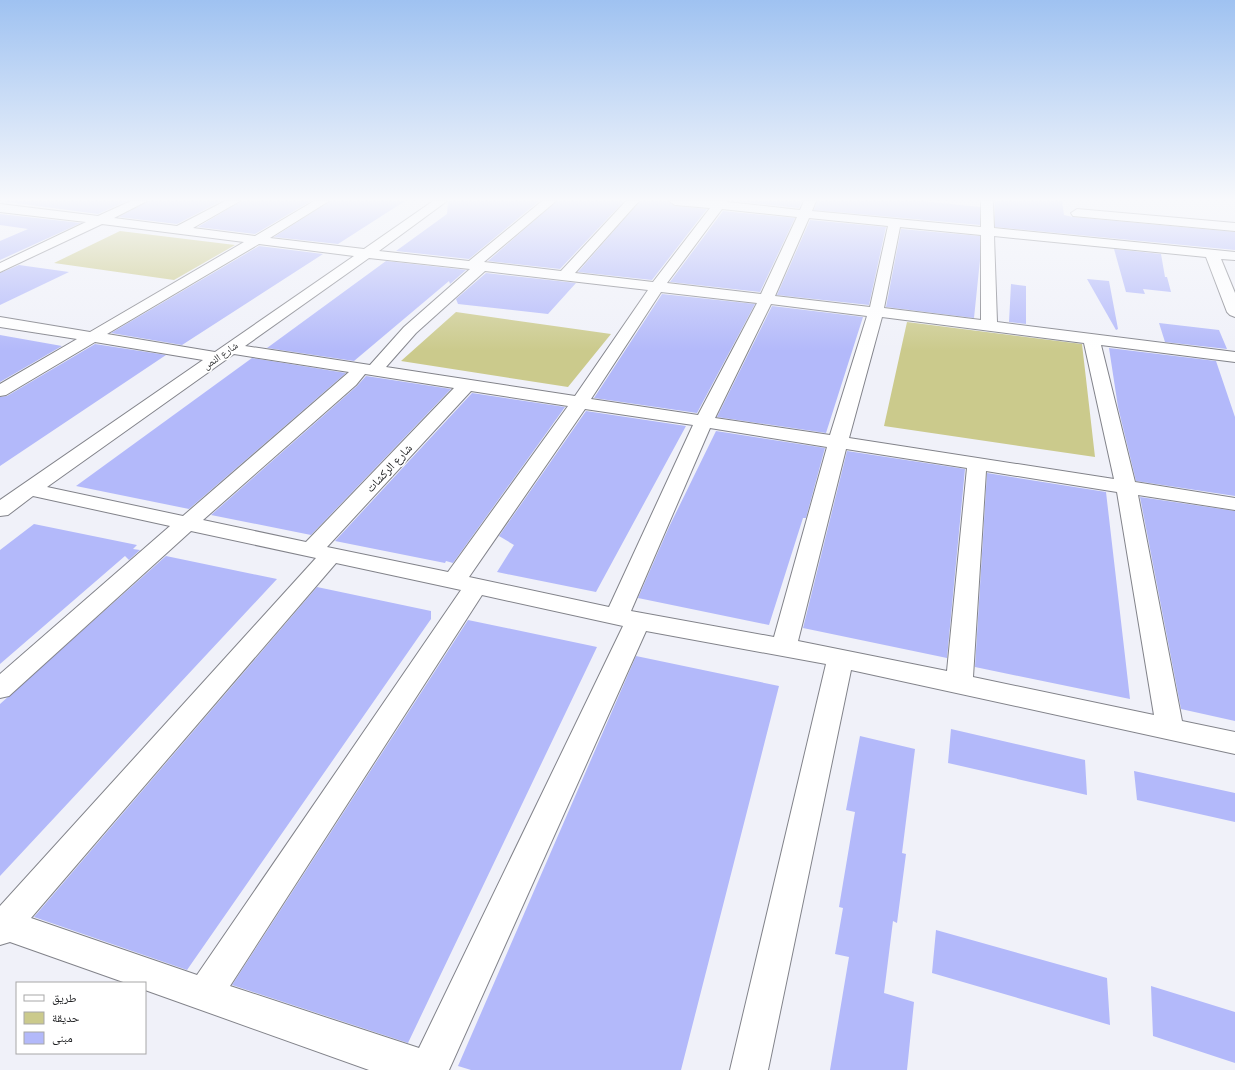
<svg xmlns="http://www.w3.org/2000/svg" width="1235" height="1070" font-family="Overpass,'Noto Naskh Arabic',sans-serif">
<rect width="100%" height="100%" fill="#f0f1f9"/>
<!-- green -->
<path fill="#cbca8c" d="M120,231L235,245L174,280L54,263Z
M456,312L611,334L568,387L401,361Z
M907,322L1082,344L1095,457L884,426Z"/>
<!-- building -->
<path fill="#b3b9fa" d="M0,201H127L98,214Z
M148,201H221L177,224L119,217Z
M241,201H311L255,234L198,227Z
M330,201H405L338,244L274,237Z
M448,201H539L469,259L396,251L447,214Z
M557,201H624L560,269L488,261Z
M640,201H668L675,206L707,209L652,280L578,272Z
M733,201H802L799,208Z
M817,201H923L980,207V225L814,210Z
M995,201H1062L1064,215L1073,217L1235,232V250L995,227Z
M723,211L795,218L760,292L670,282Z
M0,214L81,223L0,260V241L28,229L0,225Z
M810,220L886,227L869,305L777,295Z
M901,229L980,236V260L974,318L886,307Z
M259,246L323,254L182,345L111,333Z
M1114,249L1161,254L1165,277H1167L1171,292L1143,289L1145,294L1126,292Z
M386,261L466,270L450,284L449,281L354,361L267,348Z
M19,265L69,272L0,305V273Z
M486,273L576,283L548,314L458,304L456,299Z
M1087,279L1109,281L1118,329L1116,330Z
M1011,284L1026,286V324L1009,322Z
M662,294L755,304L697,413L594,398Z
M772,306L863,317L826,433L717,417Z
M1159,323L1219,330L1227,349L1165,342Z
M0,335L62,346L0,382Z
M95,344L166,355L0,466V397L7,396Z
M1109,348L1216,361L1235,417V496L1136,481L1118,407Z
M252,358L346,373L189,509L76,486Z
M366,376L451,389L311,535L211,515L357,386Z
M472,393L565,407L453,563L446,561L445,563L335,541Z
M586,411L686,426L596,592L497,572L514,545L499,536Z
M716,431L825,448L806,518H803L769,625L638,598L669,527Z
M847,451L965,469L947,658L803,628Z
M987,473L1106,492L1130,699L975,667Z
M1140,497L1235,511V721L1181,709Z
M34,524L137,545L133,549L140,550L129,560L125,556L0,664V550Z
M166,556L277,579L0,876V704Z
M317,587L431,611V619L187,970L34,917Z
M468,620L597,647L408,1043L232,985Z
M636,656L779,686L681,1070H471L458,1066Z
M951,729L1085,760L1087,795L948,763Z
M860,736L915,749L902,853L906,854L897,923L893,921L884,993L914,1002L907,1070H830L849,957L835,954L843,908L839,907L855,812L846,810Z
M1134,771L1235,793V822L1137,800Z
M936,930L1107,978L1110,1025L932,973Z
M1151,986L1235,1012V1063L1153,1036Z"/>
<g fill="none" stroke-linecap="round" stroke-linejoin="round">
<!-- minor casing -->
<g stroke="#82838a" stroke-width="2">
<path id="minor" d="M131,201H147L114,218L177,226L225,201H240L193,228L255,236L314,201H329L270,238L364,249L433,201H447L379,251L469,261L542,201H556L484,262L561,271L626,201H639L575,273L653,282L710,208L675,205L669,201H728L727,202L800,210L804,201H816L812,211L981,227V201H993L994,228L1235,252V260L1221,259L1235,293V317L1230,315L1227,312L1206,257L994,236L997,322L1235,352V362L1101,345L1135,482L1235,498V510L1138,495L1182,721L1235,732V754L851,670L768,1070H730L826,664L646,631L449,1070H369L145,990V983H126L10,942L0,945V906L316,558L191,531L9,696L0,698V674L170,526L33,496L8,515L0,516V500L203,360L95,342L6,395L0,396V384L77,339L0,327V317L90,332L244,242L102,224L0,272V263L86,222L0,212V204L98,216ZM722,209L797,217L761,294L667,283ZM809,218L888,226L870,307L775,296ZM900,227L981,235V320L884,308ZM259,244L354,256L215,352L107,334ZM369,258L470,269L404,327L370,365L245,346ZM485,271L648,290L575,396L386,367L416,333ZM661,292L757,303L698,415L591,399ZM771,304L867,316L830,435L715,418ZM882,317L1084,343L1114,479L849,438ZM234,354L349,372L183,516L47,487ZM365,374L454,388L306,542L203,520L356,385ZM471,391L568,406L448,572L327,547ZM585,409L693,425L609,607L469,577ZM710,428L827,447L774,637L631,611ZM846,449L967,468L947,671L798,641ZM986,471L1117,492L1154,715L973,677ZM336,563L461,590L197,975L31,918ZM482,595L623,626L419,1048L230,986Z
M1077,209L1235,223V231L1073,216L1071,213Z"/>
</g>
<!-- minor -->
<use href="#minor" fill="#fff" fill-rule="evenodd"/>
</g>
<!-- sky -->
<linearGradient id="sky" x2="0" y2="1"><stop stop-color="#9fc2f1"/><stop offset="0.57" stop-color="#f8f9fc"/><stop offset="1" stop-color="#f8f9fc" stop-opacity="0"/></linearGradient>
<rect width="1235" height="351" fill="url(#sky)"/>
<g text-anchor="middle" stroke-width="3.5" stroke-linejoin="round" paint-order="stroke">
<!-- far-street labels -->
<g font-size="10" fill="#222325" stroke="#fff">
<text transform="translate(220 355) rotate(-35)" y="4">شارع النص</text>
</g>
<!-- street labels -->
<g font-size="12" fill="#222325" stroke="#fff">
<text transform="translate(389 468) rotate(-47)" y="4">شارع الركشات</text>
</g>
</g>
<!-- legend -->
<rect x="16" y="982" width="130" height="72" fill="#ffffff" stroke="#a7a7a8"/>
<rect x="24" y="995" width="20" height="6" fill="#ffffff" stroke="#a7a7a8"/>
<text x="52" y="1002" font-size="12" fill="#222325">طريق</text>
<rect x="24" y="1012" width="20" height="12" fill="#cbca8c" stroke="#a7a7a8"/>
<text x="52" y="1022" font-size="12" fill="#222325">حديقة</text>
<rect x="24" y="1032" width="20" height="12" fill="#b3b9fa" stroke="#a7a7a8"/>
<text x="52" y="1042" font-size="12" fill="#222325">مبنى</text>
</svg>
